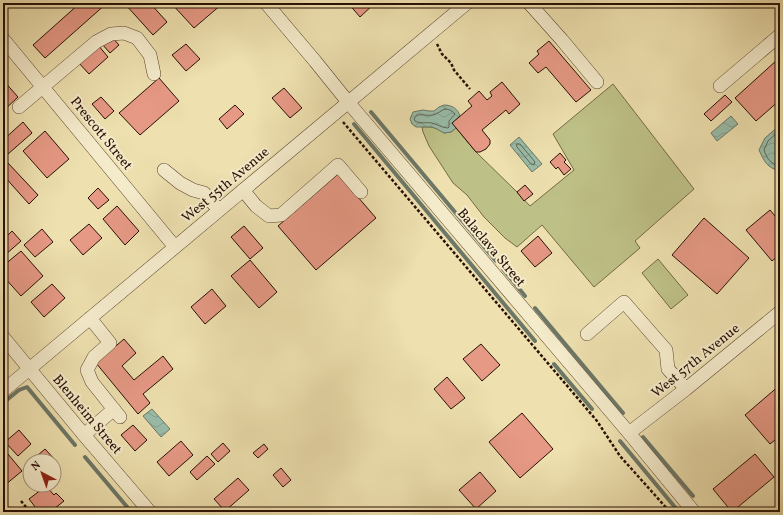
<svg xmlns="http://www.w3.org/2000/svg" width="783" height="515" font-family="Vollkorn,serif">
<defs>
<pattern id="water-waves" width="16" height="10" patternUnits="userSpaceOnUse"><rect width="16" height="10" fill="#99bda9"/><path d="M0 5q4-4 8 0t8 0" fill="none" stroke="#84a190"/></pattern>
</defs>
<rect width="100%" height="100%" fill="#eee0af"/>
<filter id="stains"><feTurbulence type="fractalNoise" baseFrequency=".005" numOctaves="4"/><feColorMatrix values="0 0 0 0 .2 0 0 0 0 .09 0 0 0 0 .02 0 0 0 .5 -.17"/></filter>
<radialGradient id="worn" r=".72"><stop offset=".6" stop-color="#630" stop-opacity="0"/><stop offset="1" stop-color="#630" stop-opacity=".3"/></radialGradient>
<!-- garden -->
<path fill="#bec187" stroke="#736845" d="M613,84L694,189L635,241L640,248L594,287L542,225L517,247L505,238L484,217L467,195L453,183L429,146L423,132L422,127C431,126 437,128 444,133L451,132L456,128L476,152L517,192L530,206L574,170L553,134Z
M658,259L688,295L671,309L642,273Z"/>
<!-- water -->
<path fill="url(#water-waves)" stroke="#6c7767" d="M444,105C452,105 458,109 460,116L452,123L456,128L451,132L444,133L437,129L432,127H416L412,124L410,119L413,112L423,110L429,111H434L439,107Z
M731,116L738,124L717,141L711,133Z
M780,125V171C767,168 764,161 759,150L765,138Z
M519,137L542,164L532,172L510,145Z
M152,409L170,429L161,437L143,416Z"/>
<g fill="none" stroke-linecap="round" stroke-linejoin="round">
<!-- shore -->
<path stroke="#606656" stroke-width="1" d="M445,109C449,109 453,111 455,114L449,121V127L448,128C442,128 437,124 432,123C426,122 420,124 415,121L414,119L417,115C423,114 427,116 433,115C438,114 441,110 445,109Z
M780,130L768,141L764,150C767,159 771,164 780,167
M517,144H520L535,162L534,165L531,164L517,147Z"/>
<!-- stream -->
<path stroke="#6c7767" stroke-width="4" d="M371,112L496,261
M354,124L535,341
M503,269L525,296
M535,308L623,413
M554,364L592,409
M3,403L19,390L27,387L75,445
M643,437L693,496
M620,441L679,512
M85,457L128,508"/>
</g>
<!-- building -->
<path fill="#e69985" stroke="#280f03" d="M80,3H107L45,58L33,45Z
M126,3H150L167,22L153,35L125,4Z
M171,3H221L222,4L194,28Z
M348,3H375L360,17Z
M111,36L119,45L110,53L102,44Z
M549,41L591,90L576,102L546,67L538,73L529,63L539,54L537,51Z
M186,44L200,59L186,71L172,55Z
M98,45L108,57L89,74L78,62Z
M777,60L780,63V100L756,121L735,98Z
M159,78L179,101L140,135L119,113Z
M3,80L18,97L3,111Z
M502,82L520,104L509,114L506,110L482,130L490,140V144L486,149L480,152H476L452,123L472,106L468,101L479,91L487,100L492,96L490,92Z
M284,88L302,108L290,118L272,98Z
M725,95L732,102L711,121L704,114Z
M101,97L114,111L105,119L92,104Z
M235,105L244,114L227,129L219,119Z
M23,122L32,133L8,154L3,148V140Z
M45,131L69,159L47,178L23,151Z
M560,153L566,160L564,162L571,169L564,175L558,167L556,169L550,162Z
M8,163L38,195L29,204L3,175V167Z
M338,174L376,218L316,270L278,226Z
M525,185L533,194L524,201L517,192Z
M98,188L109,200L98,209L88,198Z
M117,206L139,231L125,245L103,219Z
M770,210L780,222V254L772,261L746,230Z
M704,218L749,258L717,294L672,255Z
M89,224L102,238L83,255L70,240Z
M244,226L263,248L250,259L231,237Z
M42,229L53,242L35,257L24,245Z
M12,231L21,241L5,255L3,253V240Z
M538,236L552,253L535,267L521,251Z
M21,251L43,276L21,296L3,276V266Z
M250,260L277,292L259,308L231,276Z
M52,284L65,298L44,317L31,302Z
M212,289L226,306L205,324L191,307Z
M124,339L136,353L122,366L134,380L163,356L173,369L143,394L150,403L138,414L96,363Z
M481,344L500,365L482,381L463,359Z
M447,377L465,398L451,409L434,389Z
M780,385V436L770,444L745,415Z
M522,413L553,449L520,478L489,442Z
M133,425L147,440L135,451L121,435Z
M19,430L31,444L18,456L5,442Z
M181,441L193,455L169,476L157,462Z
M223,443L230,451L218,462L211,454Z
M264,444L268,449L258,458L253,453Z
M3,448L22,471L5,485L3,483Z
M45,449L57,462L54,464V461H31Z
M755,454L774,477L732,512L713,489Z
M207,456L215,464L197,480L190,472Z
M281,468L291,480L283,487L273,475Z
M480,472L496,491L476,509L459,490Z
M238,478L249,490L225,511L214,499Z
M46,486L54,495L56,493L64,501L50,512H39L29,499Z"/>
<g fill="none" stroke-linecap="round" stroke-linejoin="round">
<!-- minor casing -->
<g stroke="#5a432e" stroke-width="14">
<path id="minor" d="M266,3L315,61L348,102L629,433L694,512
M529,3L562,40L597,82
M3,39L175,247
M720,86L780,35
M19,107L96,42L111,34L124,33L137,38L150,55L154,74
M164,170L180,183L193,190L204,193L219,210
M243,190L256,206L269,216L281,215L338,165L361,192
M90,318L110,343L94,357L87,370L92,382L120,417
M587,334L624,302L666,350L668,369L686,389
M3,337L84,435L150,512
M3,391L467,3
M629,433L686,389L780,312
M84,435L114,409"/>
</g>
<!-- path -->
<path stroke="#280f03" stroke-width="2.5" stroke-dasharray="3 2" stroke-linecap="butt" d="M437,44L442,54L451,63L454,70L470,89
M343,122L597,421L620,456L670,512
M21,501L30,512"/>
<!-- minor -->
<use href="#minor" stroke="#f4ebcb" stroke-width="13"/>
</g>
<g text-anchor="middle" stroke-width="4" stroke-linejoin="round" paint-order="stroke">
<!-- street labels -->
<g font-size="14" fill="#280f03" stroke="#f4ebcb">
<text transform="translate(102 133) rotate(51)" y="5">Prescott Street</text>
<text transform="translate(225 184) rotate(-40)" y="5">West 55th Avenue</text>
<text transform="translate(492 247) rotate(50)" y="5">Balaclava Street</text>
<text transform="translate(695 360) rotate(-39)" y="5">West 57th Avenue</text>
<text transform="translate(88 414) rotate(50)" y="5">Blenheim Street</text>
</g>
</g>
<!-- margin -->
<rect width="783" height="515" fill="none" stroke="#eee0af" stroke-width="16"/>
<rect x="4" y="4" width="775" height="507" fill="none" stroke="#280f03" stroke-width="2"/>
<rect x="8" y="8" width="767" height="499" fill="none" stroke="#280f03"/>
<!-- north arrow -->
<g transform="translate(42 473) rotate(319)"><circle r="19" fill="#f4ebcb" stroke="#a2937b"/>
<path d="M0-3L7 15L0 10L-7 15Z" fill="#8f2418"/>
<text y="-6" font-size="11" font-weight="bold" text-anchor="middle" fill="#280f03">N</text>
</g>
<rect width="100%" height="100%" filter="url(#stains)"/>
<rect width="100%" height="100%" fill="url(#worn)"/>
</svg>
